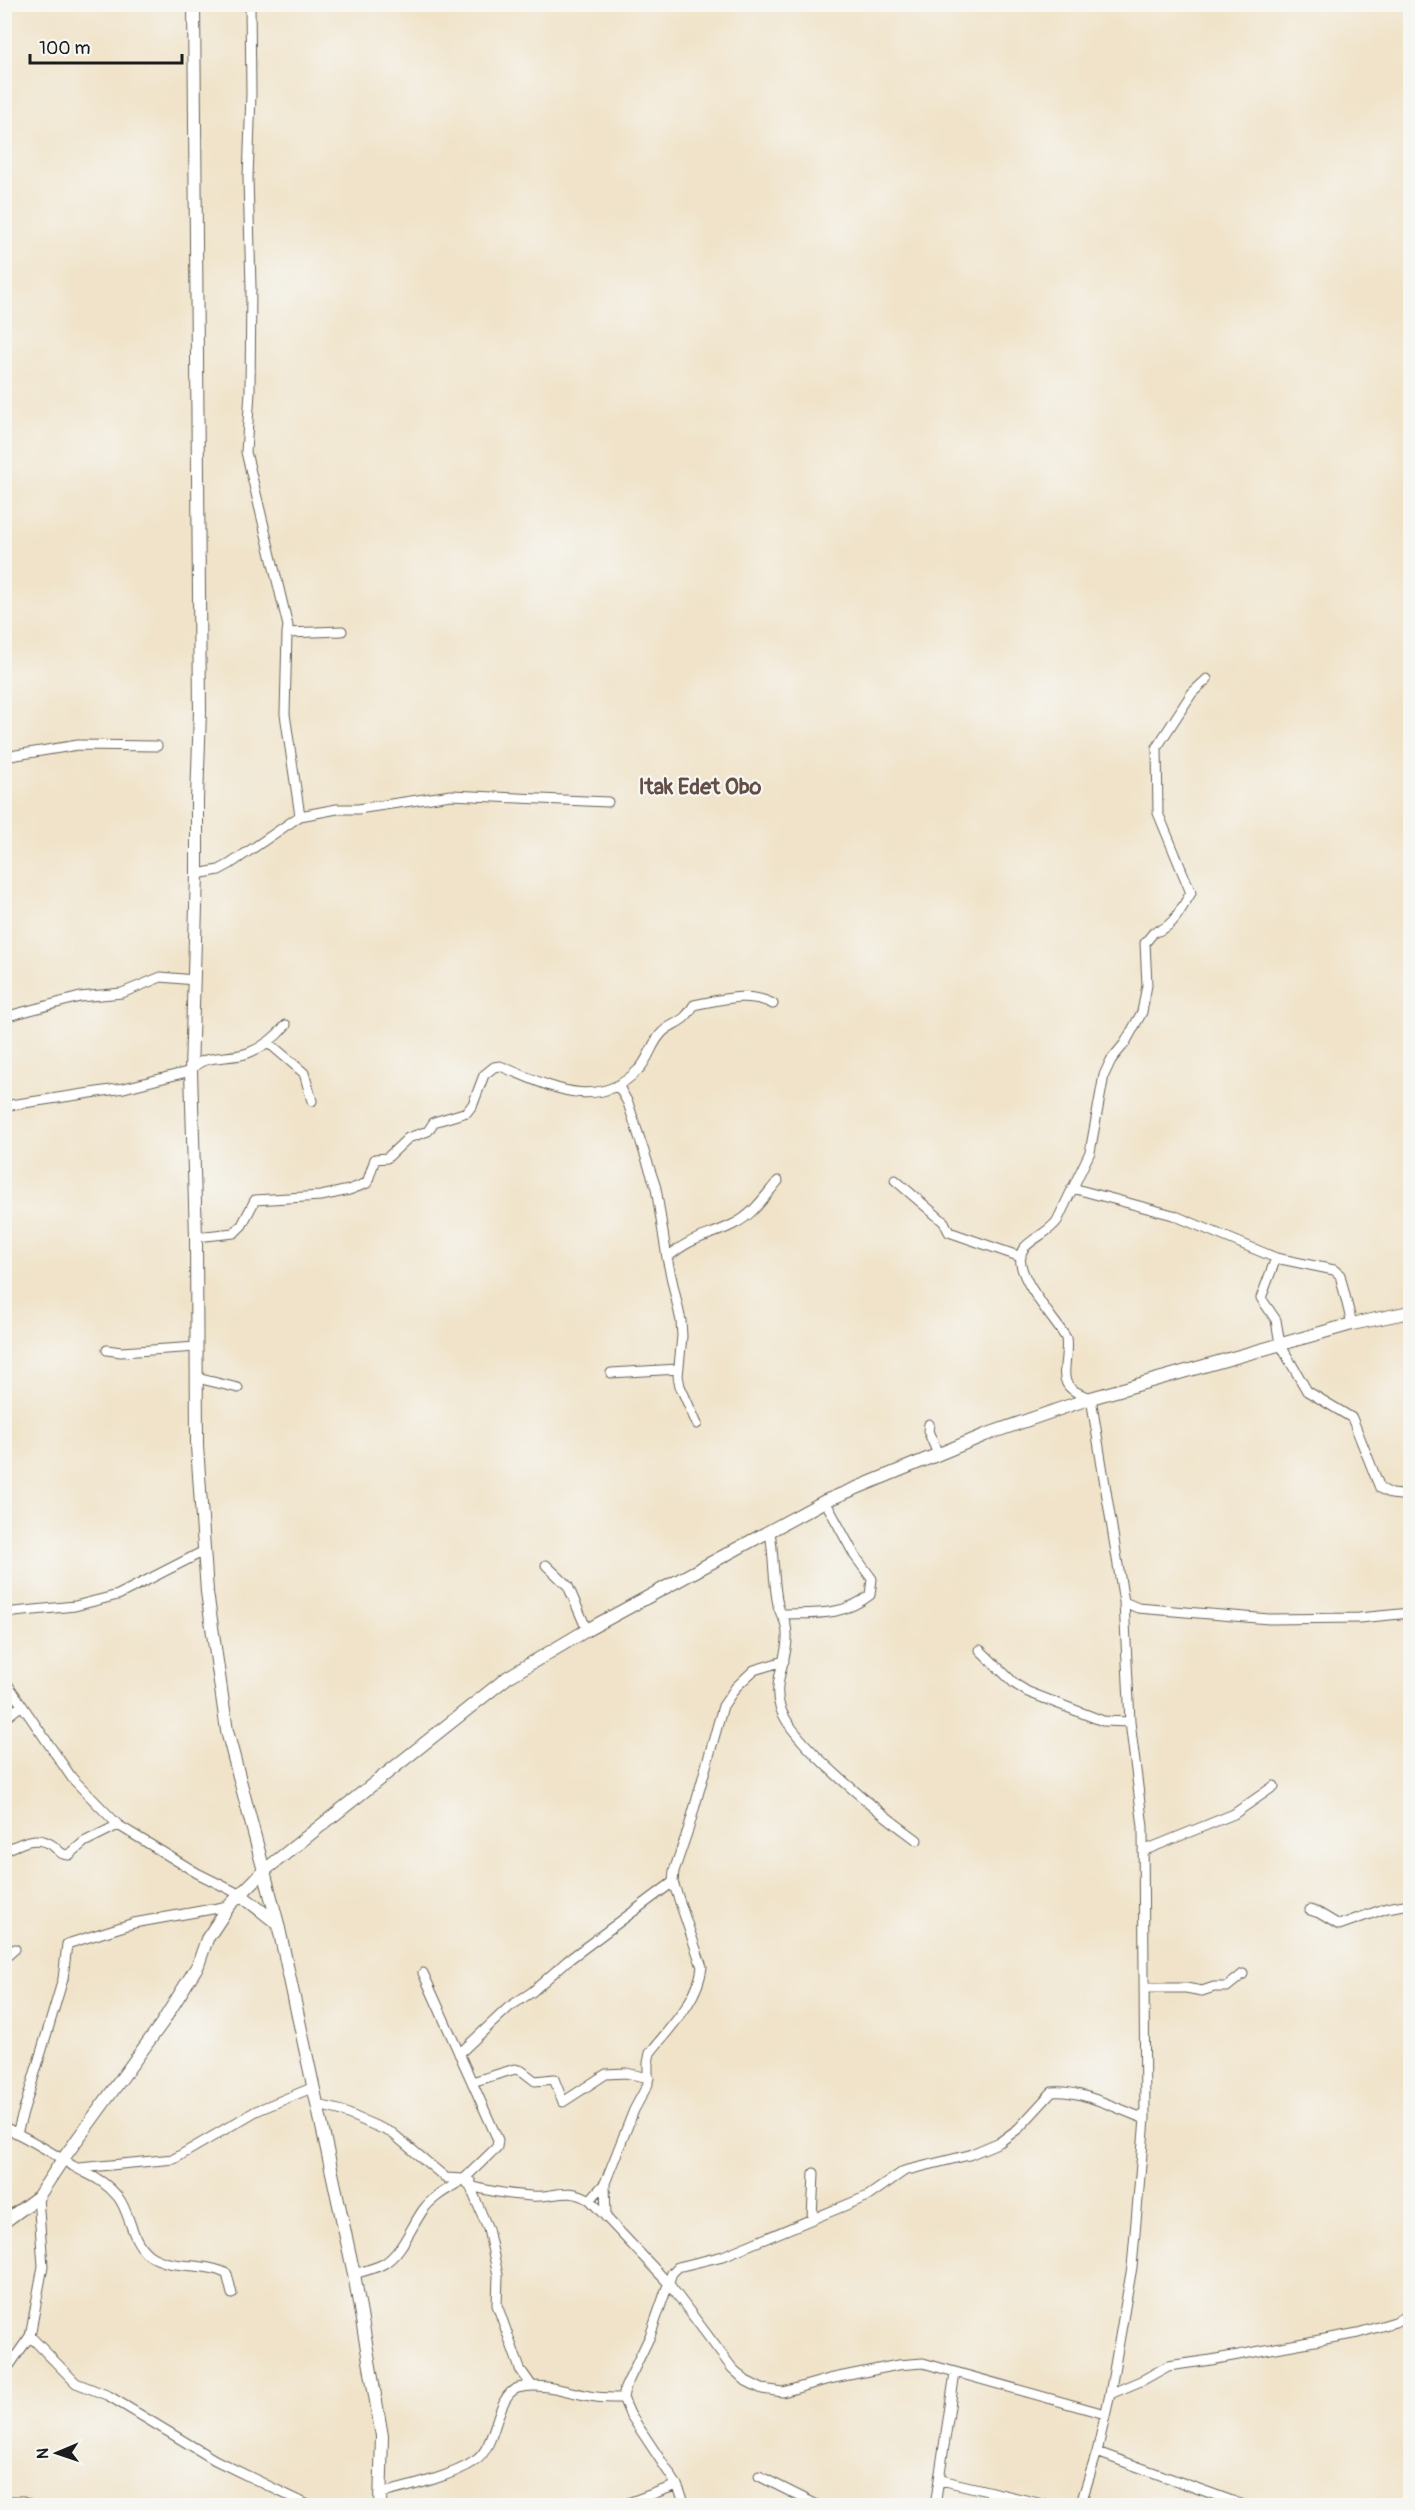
<svg xmlns="http://www.w3.org/2000/svg" width="1415" height="2510" font-family="Pangolin,sans-serif">
<rect width="100%" height="100%" fill="#f6f6f2"/>
<filter id="ink" filterUnits="userSpaceOnUse"><feTurbulence type="fractalNoise" baseFrequency=".0167" numOctaves="2"/><feDisplacementMap in="SourceGraphic" scale="12" xChannelSelector="R" yChannelSelector="G"/><feConvolveMatrix kernelMatrix="1 2 1 2 8 2 1 2 1" color-interpolation-filters="sRGB"/></filter>
<filter id="wash" filterUnits="userSpaceOnUse"><feTurbulence type="fractalNoise" baseFrequency=".008" numOctaves="4" result="noise"/><feDisplacementMap in="SourceGraphic" scale="24" xChannelSelector="R" yChannelSelector="G"/><feGaussianBlur stdDeviation="1.35" result="paint"/><feColorMatrix in="noise" values="0 0 0 0 0 0 0 0 0 0 0 0 0 0 0 0 0 1.4 0 .05"/><feComposite in="paint" operator="in"/></filter>
<g filter="url(#wash)">
<rect width="100%" height="100%" fill="#f0e3c9"/>
</g>
<g filter="url(#ink)">
<g fill="none" stroke-linecap="round" stroke-linejoin="round">
<!-- minor casing -->
<g stroke="#666259" stroke-width="11">
<path id="minor" d="M250,4L251,94L248,178L251,287L250,392L246,452L288,626L287,633
M4,757L78,745L157,746
M300,816L285,714L287,633L342,631
M197,874L219,870L230,864L300,816L337,809H358L451,795L608,802
M4,1017L80,997L122,993L161,977L194,980
M269,1043L304,1073L312,1101
M618,1085L628,1103L656,1188L667,1258L681,1321L682,1336L678,1376L680,1386L697,1424
M4,1106L124,1088L191,1071C201,1053 229,1060 248,1053C264,1047 275,1038 286,1025
M895,1180L944,1222L949,1232L1021,1257
M1072,1188L1173,1215L1276,1258L1261,1298L1276,1320L1280,1344L1307,1391L1352,1418L1380,1488L1391,1494L1410,1496
M196,1237L234,1233L242,1225L255,1200L321,1196L349,1190L367,1183L375,1159L387,1158L408,1138L428,1131L434,1122L467,1112L473,1104L484,1075L494,1067L500,1066C546,1084 595,1114 638,1070C648,1061 651,1045 660,1035C667,1025 679,1024 686,1016C689,1013 692,1008 694,1005C721,1000 748,991 773,1004
M667,1258C693,1235 707,1238 734,1224C753,1215 765,1196 778,1181
M1276,1258L1334,1270L1340,1275L1352,1324
M107,1350L121,1352L197,1347
M611,1373L678,1369
M197,1378L238,1388
M929,1424L928,1431L938,1454
M770,1532C774,1556 773,1581 778,1605C779,1612 785,1619 786,1626C792,1654 771,1679 780,1707C791,1744 884,1816 917,1840
M546,1565L568,1586L587,1630
M1124,1602L1138,1608L1269,1619L1359,1618L1410,1613
M4,1613L75,1606L118,1595L204,1551
M781,1614C814,1613 842,1617 870,1595L872,1579L855,1556L825,1501
M980,1650L1015,1684L1028,1692L1103,1721L1130,1722
M4,1679L72,1778L118,1825L197,1873L241,1895
M4,1719L22,1705
M4,1851C20,1844 35,1834 52,1845C59,1850 60,1855 69,1855L84,1842L118,1825
M1143,1851L1234,1814L1274,1786
M1310,1910L1319,1913L1339,1925L1387,1908L1410,1904
M4,1959L15,1949
M1144,1988H1186L1202,1991L1214,1987H1227L1243,1974
M459,2054L509,2007L532,1992L567,1961L673,1882
M472,2082L515,2069L522,2071L535,2081L554,2079L563,2102L606,2074L626,2073L649,2078
M318,2105L339,2110L392,2133L446,2178L464,2179L497,2147L498,2140L423,1973
M4,2127C28,2138 51,2152 73,2166C92,2177 102,2178 118,2197C131,2214 130,2239 148,2254C170,2271 205,2261 227,2274L232,2294
M17,2133L63,1979L67,1944L134,1923L229,1906
M79,2168L174,2159L256,2111L314,2087
M471,2182L470,2186L488,2229L498,2275L497,2305L520,2369L532,2386
M605,2183L606,2217
M590,2200L605,2183L634,2110L648,2084V2063L650,2053C670,2027 698,2001 702,1967L673,1882L674,1871L689,1827L723,1706L736,1687L754,1670L784,1661
M812,2219L814,2173
M354,2274C364,2271 377,2268 385,2263C403,2251 411,2227 423,2210C433,2196 450,2188 464,2179L470,2186C489,2191 511,2195 531,2196C554,2198 567,2186 590,2200L669,2284L732,2368L746,2381L762,2389L783,2392L829,2379L898,2365L923,2363L1105,2414
M30,2336L76,2383L109,2396L215,2460L310,2506
M4,2373L30,2336L43,2266L38,2197
M1110,2394L1143,2380L1168,2366L1211,2360L1358,2333L1395,2322L1410,2314
M1097,2452L1246,2506
M759,2476L819,2506
M941,2480L1051,2506
M379,2494C407,2487 451,2477 475,2461C498,2446 495,2395 518,2388C542,2381 572,2394 596,2397C605,2398 614,2398 623,2398
M4,2501H23L36,2506
M620,2506L677,2485
M686,2506L677,2485L630,2414L623,2398L625,2388L650,2336L672,2273L678,2267L723,2256L868,2196L904,2171L969,2155L1000,2142L1019,2128L1052,2092C1080,2089 1118,2109 1145,2119
M935,2506L955,2373
M1080,2506L1097,2452L1110,2394L1132,2267L1145,2119L1143,1827L1130,1722L1124,1602L1091,1398C1050,1386 1070,1369 1066,1338C1056,1320 1007,1269 1024,1248C1034,1237 1048,1233 1057,1221L1090,1152L1104,1075L1111,1060L1125,1043L1142,1012L1147,985L1145,943L1154,932C1173,929 1181,908 1191,893L1158,813L1157,747L1192,693L1207,679"/>
</g>
<!-- tertiary casing -->
<g stroke="#666259" stroke-width="14">
<path id="tertiary" d="M194,4L200,711L197,800V874L191,1071L196,1237L197,1446L207,1592L227,1731L278,1924L354,2274L382,2436L380,2506
M241,1895L278,1924
M4,2222L38,2197L63,2159L162,2023L198,1965L207,1939L229,1906L265,1870L508,1677L587,1630L825,1501L985,1435L1091,1398L1352,1324L1410,1312"/>
</g>
<!-- minor -->
<use href="#minor" stroke="#fff" stroke-width="9"/>
<!-- tertiary -->
<use href="#tertiary" stroke="#fff" stroke-width="12"/>
</g>
</g>
<g text-anchor="middle" stroke-width="4.5" stroke-linejoin="round" paint-order="stroke">
<!-- quarter labels -->
<g font-size="22" font-weight="bold" fill="#634d45" stroke="#f6f6f2">
<text x="700" y="794">Itak Edet Obo</text>
</g>
</g>
<!-- margin -->
<rect width="1415" height="2510" fill="none" stroke="#f6f6f2" stroke-width="24"/>
<!-- north arrow -->
<g transform="translate(57 2453) rotate(268)" stroke="#f6f6f2" stroke-width="4.5" paint-order="stroke">
<path d="M0-4.5L10 22L0 15L-10 22Z" fill="#1c1c1c"/>
<text y="-9" font-size="16" font-weight="bold" text-anchor="middle" fill="#1c1c1c">N</text>
</g>
<!-- scale -->
<path d="M30 54v9h152v-9" fill="none" stroke="#1c1c1c" stroke-width="3"/>
<text x="39" y="54" font-size="18" fill="#1c1c1c" stroke="#f6f6f2" stroke-width="4.5" paint-order="stroke">100 m</text>
</svg>
